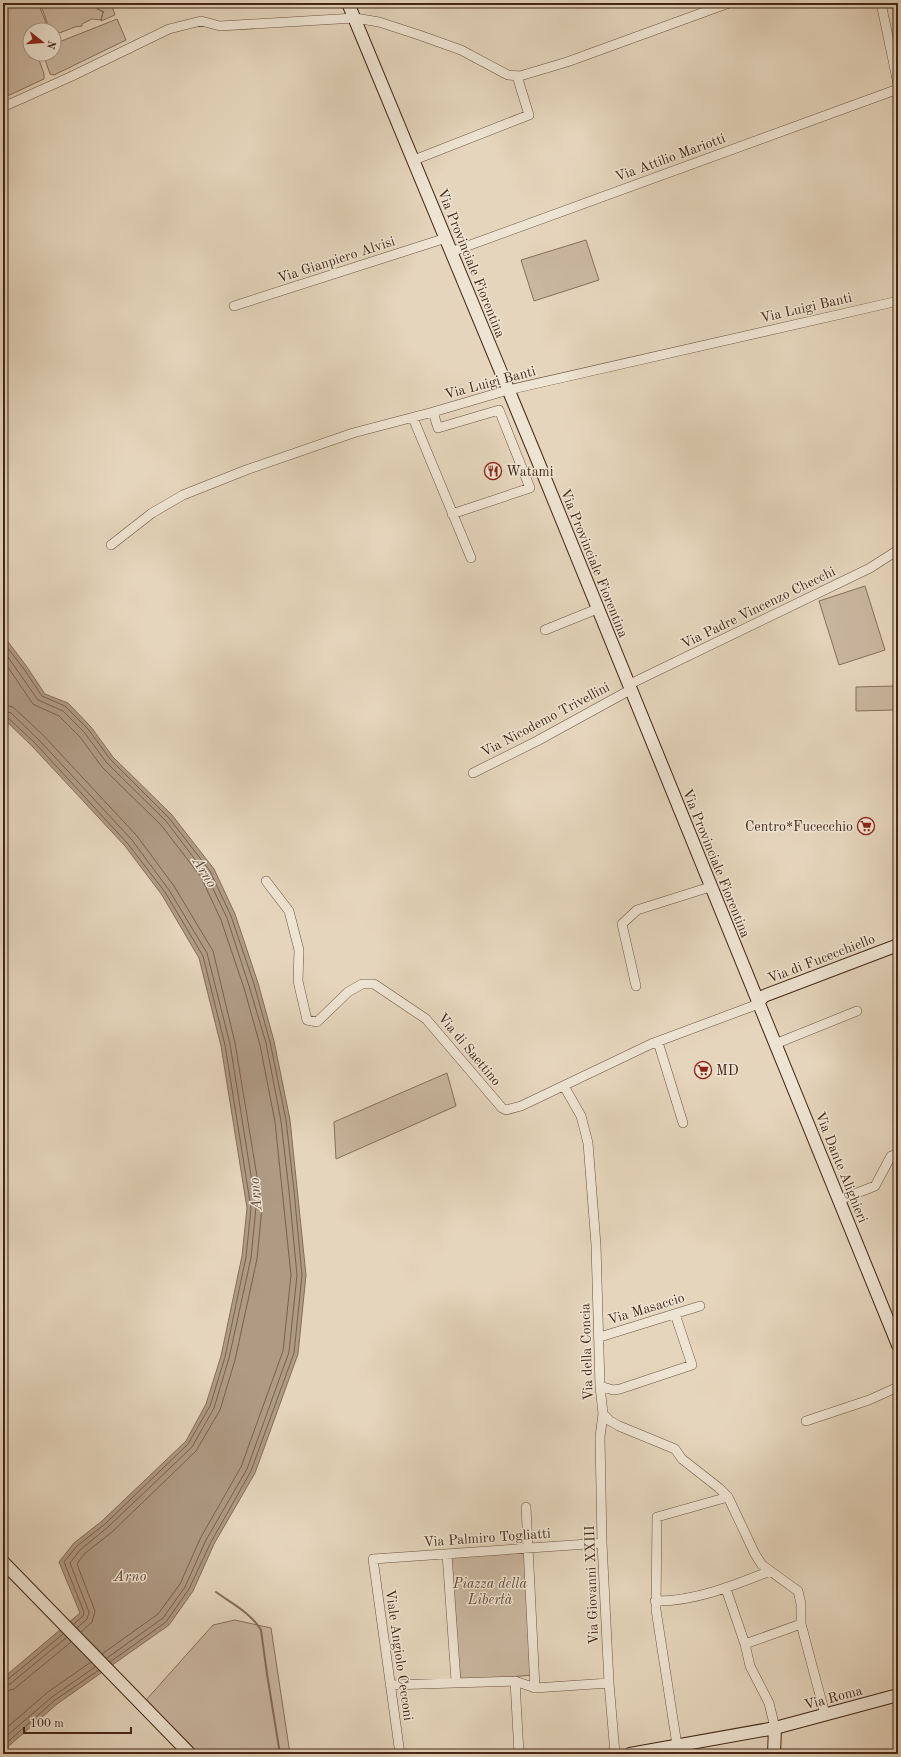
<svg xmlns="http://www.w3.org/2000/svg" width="901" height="1757" font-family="'Old Standard TT',serif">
<rect width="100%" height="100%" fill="#e5d5bc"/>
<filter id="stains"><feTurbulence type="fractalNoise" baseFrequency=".005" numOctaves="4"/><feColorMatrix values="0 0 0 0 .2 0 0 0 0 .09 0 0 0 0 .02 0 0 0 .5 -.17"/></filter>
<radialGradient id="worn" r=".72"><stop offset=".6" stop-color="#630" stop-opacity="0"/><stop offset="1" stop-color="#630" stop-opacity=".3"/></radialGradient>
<!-- green -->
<path fill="#cab7a0" stroke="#886e5b" d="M3,3H38L49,30H30V54H37L44,74V79L3,98Z
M40,3H98L97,9L104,12L98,9L99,3H112V6L115,15L101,21L103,12L101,20L92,19L82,24V26L75,27L54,35V30H50Z
M117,19L126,40L54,75L50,74L43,54H54V44Z
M586,240L599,280L534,301L521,260Z
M865,586L885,650L839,665L819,601Z
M894,686V710L856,711V687Z
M447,1073L456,1106L336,1159L334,1122Z
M528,1549L534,1675L456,1681L447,1554Z
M235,1620L271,1628L290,1754H197L146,1700L213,1625Z"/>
<!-- water -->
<path fill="#af9a84" stroke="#856c58" d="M3,635L27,667L45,694L68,703L91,727L113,757L172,815L214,869L235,914L258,983L274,1041L290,1120L306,1275L298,1354L255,1473L214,1544L193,1591L169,1625L57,1704L3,1751V1678L80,1613L59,1562L74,1543L102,1521L186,1441L206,1404L221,1356L242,1256L247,1208L221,1046L199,958L162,895L125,846L32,746L3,718Z"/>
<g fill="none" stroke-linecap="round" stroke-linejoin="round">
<!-- shore -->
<path stroke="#7a604d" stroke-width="1" d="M3,642L24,669L42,696L65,706L88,729L110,759L169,818L210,871L231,916L254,984L270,1042L286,1120L294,1191L302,1275L294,1353L251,1471L211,1542L189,1589L166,1622L110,1662
M3,650L38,700L63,711L84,732L107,763L166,821L206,874L227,918L249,986L266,1043L281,1121L289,1191L297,1275L289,1352L247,1469L206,1540L185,1587L163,1618L107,1658
M3,660L33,704L39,707L59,716L80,737L102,767L161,825L201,877L221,920L244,988L260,1045L275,1122L291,1275L283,1351L241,1467L201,1537L180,1584L158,1614L102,1654
M3,705L13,707L43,735L137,836L174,886L213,951L235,1043L262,1207L257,1259L235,1360L220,1410L196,1451L112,1532L84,1554L77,1564L95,1611L92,1622L81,1632
M3,711L11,713L39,740L132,840L169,890L207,953L230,1044L256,1207L251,1258L229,1358L214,1408L192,1447L108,1527L80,1550L70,1563L89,1612L87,1619L77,1628
M3,716L7,717L35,743L128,844L165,892L203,956L225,1045L251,1208L246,1257L225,1357L210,1406L188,1444L105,1524L77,1546L64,1562L84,1612L83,1616L74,1624
M3,1681L7,1680L63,1634
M3,1686L10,1684L67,1637
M3,1692L14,1689L71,1642
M3,1731L48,1692L91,1662
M3,1739L52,1697L95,1667
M3,1746L55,1700L99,1670"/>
<!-- stream -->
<path stroke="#856c58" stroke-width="2" d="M216,1592C231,1603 251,1613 261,1630L267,1674L280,1754"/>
<!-- street casing -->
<g stroke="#6d5240" stroke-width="10">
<path id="street" d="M881,3L898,84
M3,107L70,77L169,29L201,21L220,26L355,18L379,22L419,35L461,50L508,75L520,76L567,62L729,3
M414,160L529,115L517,76
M451,252L898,89
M234,306L446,238
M433,412L438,428L499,410L530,488L452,514
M413,418L471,558
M111,545L152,513L183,495L246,470L353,433L433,412L508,390L898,301
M545,630L597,609
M628,685L870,568L898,550
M473,773L537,741L630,690
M266,881L289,911L299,950L298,981L307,1020L317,1022L348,992L362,984H374L426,1019L502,1108L506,1110L521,1106L651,1044L753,1006L758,1002
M636,986L622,924L637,910L710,887
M658,1042L683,1123
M775,1044L857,1011
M564,1086L581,1116L588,1143L596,1245L600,1386L603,1414L600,1437L602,1543L609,1683L615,1754
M839,1200L875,1186L891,1156L898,1154
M600,1337L700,1306
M600,1386L613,1390L620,1389L692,1365L675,1314
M603,1414L610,1421L619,1426L675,1449L682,1459L719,1488L728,1497L755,1554L762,1565L798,1591L801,1604V1624L825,1714
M806,1421L869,1400L898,1387
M526,1507L535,1688
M447,1554L456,1681
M726,1589L745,1644L750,1666L769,1703L775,1728
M655,1601C693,1602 735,1585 770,1571
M745,1644L801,1624
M515,1681L519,1754
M390,1685L515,1681L535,1688L609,1683
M677,1745L656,1610L657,1517L728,1497
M400,1754L373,1559L602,1543"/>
</g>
<!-- secondary casing -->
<g stroke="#452616" stroke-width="14">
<path id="secondary" d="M348,3L535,454L898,1345
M758,1002L764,996L898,945
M3,1562L190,1754
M630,1754L775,1728L898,1695
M774,1754L775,1728"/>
</g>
<!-- street -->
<use href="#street" stroke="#eee4d3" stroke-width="9"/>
<!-- secondary -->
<use href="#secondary" stroke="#eee4d3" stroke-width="12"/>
</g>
<!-- icons -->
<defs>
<g id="restaurant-ring" transform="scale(0.9)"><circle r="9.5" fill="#eee4d3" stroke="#8f2418" stroke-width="1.5"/><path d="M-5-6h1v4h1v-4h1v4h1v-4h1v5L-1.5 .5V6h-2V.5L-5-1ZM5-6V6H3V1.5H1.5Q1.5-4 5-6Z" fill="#8f2418"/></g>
<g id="supermarket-ring" transform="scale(0.9)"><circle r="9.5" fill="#eee4d3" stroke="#8f2418" stroke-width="1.5"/><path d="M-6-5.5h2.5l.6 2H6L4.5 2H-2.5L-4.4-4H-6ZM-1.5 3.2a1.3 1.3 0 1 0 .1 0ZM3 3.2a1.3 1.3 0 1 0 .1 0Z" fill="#8f2418"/></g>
</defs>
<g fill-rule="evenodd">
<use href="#restaurant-ring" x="493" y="471"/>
<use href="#supermarket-ring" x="866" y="826"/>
<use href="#supermarket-ring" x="703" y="1070"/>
</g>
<g text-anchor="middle" stroke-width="3" stroke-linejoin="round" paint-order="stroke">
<!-- street labels -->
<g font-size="14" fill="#452616" stroke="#eee4d3">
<text transform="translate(670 157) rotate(-20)" y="5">Via Attilio Mariotti</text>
<text transform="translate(336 259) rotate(-18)" y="5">Via Gianpiero Alvisi</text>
<text transform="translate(472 263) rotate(68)" y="5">Via Provinciale Fiorentina</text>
<text transform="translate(806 307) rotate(-13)" y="5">Via Luigi Banti</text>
<text transform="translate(490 382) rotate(-15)" y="5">Via Luigi Banti</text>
<text transform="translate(595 563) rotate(68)" y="5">Via Provinciale Fiorentina</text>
<text transform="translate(758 607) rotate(-26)" y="5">Via Padre Vincenzo Checchi</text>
<text transform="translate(545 719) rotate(-28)" y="5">Via Nicodemo Trivellini</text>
<text transform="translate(717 863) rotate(68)" y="5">Via Provinciale Fiorentina</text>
<text transform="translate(821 958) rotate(-21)" y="5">Via di Fucecchiello</text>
<text transform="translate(470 1049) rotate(50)" y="5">Via di Saettino</text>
<text transform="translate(842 1167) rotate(68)" y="5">Via Dante Alighieri</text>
<text transform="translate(646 1308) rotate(-17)" y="5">Via Masaccio</text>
<text transform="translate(586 1352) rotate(-92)" y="5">Via della Concia</text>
<text transform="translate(487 1537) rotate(-4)" y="5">Via Palmiro Togliatti</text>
<text transform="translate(591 1585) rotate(-92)" y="5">Via Giovanni XXIII</text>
<text transform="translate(400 1655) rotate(82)" y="5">Viale Angiolo Cecconi</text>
<text transform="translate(833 1697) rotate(-15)" y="5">Via Roma</text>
</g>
<!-- poi labels -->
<g font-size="14" fill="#452616" stroke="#eee4d3" text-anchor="start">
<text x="506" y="476">Watami</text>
<text x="853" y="831" text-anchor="end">Centro*Fucecchio</text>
<text x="716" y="1075">MD</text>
</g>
<!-- park labels -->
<g font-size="14" font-style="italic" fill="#604332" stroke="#eee4d3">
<text x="490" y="1588">Piazza della<tspan x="490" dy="16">Libertà</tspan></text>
</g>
<!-- water labels -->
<g font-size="15" font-style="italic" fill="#654937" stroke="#eee4d3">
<text transform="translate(205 872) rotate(58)" y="5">Arno</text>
<text transform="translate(255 1194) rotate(-95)" y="5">Arno</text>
<text x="130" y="1581">Arno</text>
</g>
</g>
<!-- margin -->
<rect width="901" height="1757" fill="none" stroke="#e5d5bc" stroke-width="16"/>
<rect x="4" y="4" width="893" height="1749" fill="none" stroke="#452616" stroke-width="2"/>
<rect x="8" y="8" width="885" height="1741" fill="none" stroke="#452616"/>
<!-- north arrow -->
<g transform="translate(42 42) rotate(107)"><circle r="19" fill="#eee4d3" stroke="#aa9887"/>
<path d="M0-3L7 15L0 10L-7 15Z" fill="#8f2418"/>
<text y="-6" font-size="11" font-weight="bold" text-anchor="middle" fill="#452616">N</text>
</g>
<!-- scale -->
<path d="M24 1727v6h107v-6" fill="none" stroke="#452616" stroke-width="2"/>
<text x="30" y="1727" font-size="12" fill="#452616" stroke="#eee4d3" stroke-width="3" paint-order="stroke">100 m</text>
<rect width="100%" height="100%" filter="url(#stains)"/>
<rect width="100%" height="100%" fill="url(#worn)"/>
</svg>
